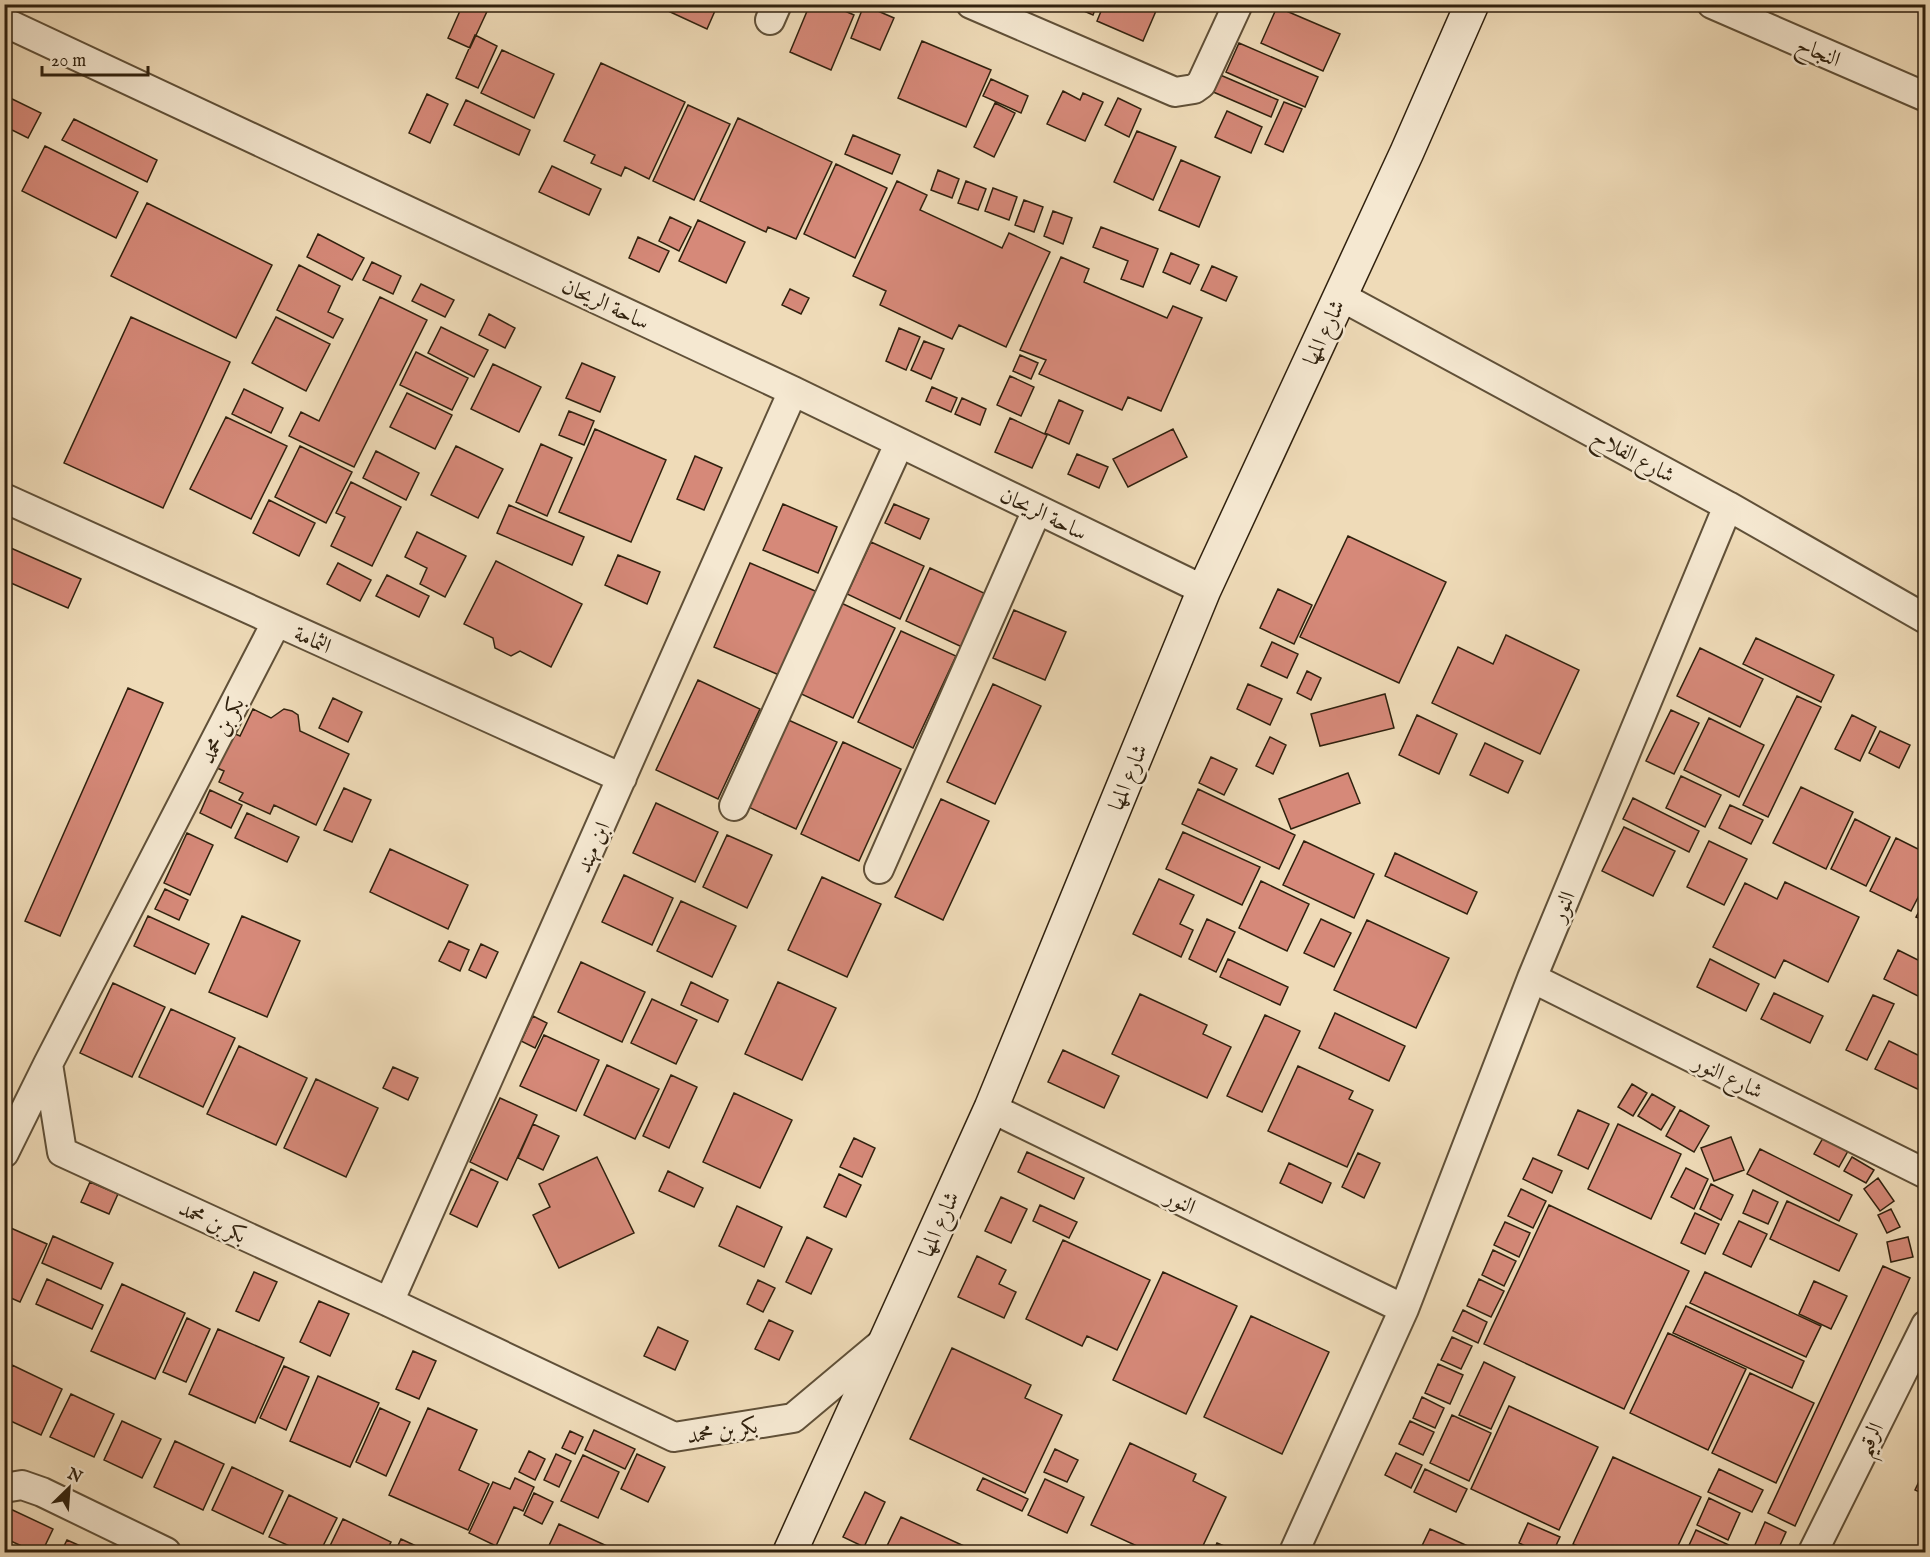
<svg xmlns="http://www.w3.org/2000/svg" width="1930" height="1557" font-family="'IM FELL English',Amiri,serif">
<rect width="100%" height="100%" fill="#efdbb8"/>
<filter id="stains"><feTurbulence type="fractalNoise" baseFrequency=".00333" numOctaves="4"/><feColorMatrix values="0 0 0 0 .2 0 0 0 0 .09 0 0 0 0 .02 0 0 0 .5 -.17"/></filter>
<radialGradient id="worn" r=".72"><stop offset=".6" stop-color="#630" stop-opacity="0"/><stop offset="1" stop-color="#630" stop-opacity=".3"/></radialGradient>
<!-- building -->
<path fill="#d68979" stroke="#30210e" stroke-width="1.5" d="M463,4L490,5L470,48L448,38Z
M653,4H718L707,29Z
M810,4H829L854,15L831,70L790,52Z
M1068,4H1097L1093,15Z
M1104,4H1159L1143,41L1097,21Z
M864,5L894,18L880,50L851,38Z
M1277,7L1340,34L1323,71L1261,43Z
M475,35L497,46L478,88L456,78Z
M922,41L991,70L966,127L898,98Z
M1239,43L1318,77L1305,107L1226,72Z
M502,50L554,74L534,118L481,93Z
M601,63L685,102L649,179L625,167L621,176L591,163L595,155L564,141Z
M1218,74L1278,100L1271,117L1211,91Z
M991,79L1028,96L1021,113L983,96Z
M1063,91L1080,100L1083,93L1103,102L1085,141L1047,124Z
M427,94L448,104L430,143L409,133Z
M4,95L41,113L28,138L4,126Z
M1118,98L1141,109L1129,137L1105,125Z
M466,100L530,130L519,155L454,125Z
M1284,102L1302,109L1283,152L1265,144Z
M995,103L1015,113L994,157L974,147Z
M688,105L730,124L694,200L653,181Z
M1227,111L1262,127L1251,153L1215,137Z
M738,118L832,162L796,239L768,227L766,232L700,201Z
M74,119L157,160L147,182L62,140Z
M1137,131L1176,147L1153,200L1114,182Z
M853,135L900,155L892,174L845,154Z
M45,146L138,192L116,238L22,191Z
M1181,160L1220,177L1199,227L1159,210Z
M836,164L887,188L855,258L804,234Z
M552,166L601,189L589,215L539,192Z
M938,170L959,179L952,198L931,190Z
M897,181L927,195L920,210L1002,248L1009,233L1050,252L1006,347L959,325L952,339L880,305L886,291L853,276Z
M966,181L986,189L978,210L958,203Z
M993,188L1017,197L1009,220L985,211Z
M1024,200L1043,207L1034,232L1015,225Z
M147,203L272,265L236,338L111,276Z
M1053,211L1072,218L1063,244L1044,236Z
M670,217L691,227L679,251L659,241Z
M698,220L745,242L726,283L679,261Z
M1101,227L1158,249L1143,287L1121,279L1128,261L1093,247Z
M318,234L364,258L352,280L307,257Z
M638,237L669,251L659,272L629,258Z
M1171,253L1199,265L1190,284L1163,272Z
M1061,257L1089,269L1084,282L1167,318L1173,306L1202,318L1161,411L1128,397L1122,410L1039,374L1046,360L1020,350Z
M372,262L401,276L393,294L363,280Z
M299,265L340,286L328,312L343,319L333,338L277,310Z
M1212,266L1237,277L1226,301L1201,290Z
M421,284L454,300L445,317L412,301Z
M790,289L809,298L801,314L782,305Z
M380,297L427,320L354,467L289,436L301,412L319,421Z
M489,314L515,328L505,348L479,335Z
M131,317L230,362L163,508L64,463Z
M276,317L330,344L306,391L252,363Z
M441,327L488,350L474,377L428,353Z
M899,328L920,337L906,370L886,361Z
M924,341L944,349L931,379L911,370Z
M416,352L468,378L452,410L400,385Z
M1020,355L1038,363L1031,379L1013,371Z
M582,363L615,377L600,412L566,398Z
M493,364L541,387L519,432L471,409Z
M1010,376L1034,387L1021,416L997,405Z
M932,387L957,398L951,412L926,401Z
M244,389L283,408L271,433L232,414Z
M407,393L452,415L435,449L390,427Z
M962,398L986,409L980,425L955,414Z
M1059,400L1083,411L1069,444L1045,433Z
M569,411L594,421L584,445L559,435Z
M226,417L287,446L251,519L190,489Z
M1010,418L1047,435L1032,468L995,452Z
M595,429L666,460L631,542L559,512Z
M1173,429L1187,457L1128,487L1113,459Z
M541,444L572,458L547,516L516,502Z
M300,446L352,472L326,523L275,497Z
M456,446L503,469L478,518L431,495Z
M376,451L419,473L406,500L363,478Z
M1077,454L1108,467L1099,488L1068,474Z
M695,456L722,468L704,510L677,499Z
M351,482L401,507L372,566L331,546L345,517L336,513Z
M269,500L315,523L299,556L253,533Z
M783,504L837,527L818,573L763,550Z
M894,504L929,519L920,539L885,523Z
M509,505L584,537L572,565L497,533Z
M417,532L466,556L445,597L420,584L427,568L405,557Z
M1348,536L1446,582L1399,683L1300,637Z
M871,542L924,566L900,619L847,594Z
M4,545L81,579L68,608L4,580Z
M618,555L660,572L647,604L605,585Z
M496,561L582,604L551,667L520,651L511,656L495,648L493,638L464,624Z
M338,563L371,580L360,601L327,584Z
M750,563L822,594L786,678L714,647Z
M930,568L986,594L962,647L906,621Z
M387,575L429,596L419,617L376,596Z
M1278,589L1312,605L1294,644L1260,628Z
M839,602L895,628L853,718L797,692Z
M1014,610L1066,632L1045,680L993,658Z
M901,631L956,656L913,748L858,722Z
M1506,635L1579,670L1540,754L1432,703L1458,647L1493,664Z
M1756,638L1834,675L1821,702L1743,664Z
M1272,642L1298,654L1287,678L1261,666Z
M1700,648L1763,679L1740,727L1677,696Z
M1307,671L1321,678L1311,700L1297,693Z
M698,680L760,709L718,799L656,770Z
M993,684L1041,706L995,804L947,782Z
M1248,684L1282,699L1270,725L1237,709Z
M128,688L163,703L60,936L25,921Z
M1385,694L1394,728L1320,746L1311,714Z
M1797,696L1821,707L1768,817L1743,805Z
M333,698L362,712L348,742L319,728Z
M253,709L271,718L284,709L292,711L298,715L300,731L349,754L316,825L274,805L270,814L239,800L243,793L219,782L224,771L217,768L233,733L240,736Z
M1671,710L1699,723L1674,774L1646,761Z
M1417,715L1457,734L1439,774L1399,755Z
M1852,715L1876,727L1860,761L1835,749Z
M784,718L837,742L796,829L744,805Z
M1709,718L1764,745L1739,797L1684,770Z
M1880,731L1910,745L1899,768L1869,753Z
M1270,737L1286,745L1273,774L1256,766Z
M843,742L901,769L859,861L801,834Z
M1485,743L1523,761L1508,793L1470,775Z
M1211,757L1237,769L1224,795L1199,783Z
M1348,773L1360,803L1291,829L1279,799Z
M1681,776L1721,795L1705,827L1666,808Z
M1801,787L1853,812L1826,869L1773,843Z
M344,788L371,800L352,842L324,830Z
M1198,789L1295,835L1279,869L1182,824Z
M210,790L242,805L231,828L200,813Z
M1633,798L1699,831L1689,852L1623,819Z
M941,799L989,821L943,920L895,897Z
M656,803L718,832L695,882L633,853Z
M1730,805L1763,820L1751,844L1719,828Z
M247,813L299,837L287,862L235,838Z
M1855,819L1890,837L1866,886L1831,869Z
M1624,827L1675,851L1653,896L1602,871Z
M1183,832L1260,867L1242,905L1166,869Z
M187,833L213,845L190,895L164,883Z
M727,835L772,855L747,908L703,887Z
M1896,838L1926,853V882L1911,911L1870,891Z
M1304,841L1374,874L1354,918L1283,885Z
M1709,841L1747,859L1724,905L1687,887Z
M390,849L468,885L448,929L370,892Z
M1395,853L1477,892L1467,914L1385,876Z
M624,875L673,898L652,945L602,922Z
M822,877L881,904L847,977L788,950Z
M1159,879L1194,895L1180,924L1193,930L1181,957L1133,934Z
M1261,881L1309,904L1287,951L1239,928Z
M1785,882L1859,917L1828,982L1784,960L1775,978L1713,947L1745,883L1777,899Z
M165,889L188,900L179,920L155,909Z
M1926,898V921L1916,917Z
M681,901L736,926L712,977L657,951Z
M148,916L209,944L195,974L134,946Z
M242,916L300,941L267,1017L209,992Z
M1207,919L1235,932L1216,972L1189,959Z
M1321,919L1351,933L1334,967L1304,953Z
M1367,920L1449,958L1416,1028L1334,990Z
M449,941L469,950L460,971L439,961Z
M481,944L498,952L486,978L469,970Z
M1898,950L1926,964V1000L1884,979Z
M1228,959L1288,987L1280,1005L1220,977Z
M1710,959L1759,984L1746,1011L1697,987Z
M581,962L645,992L622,1042L558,1012Z
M691,982L728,1000L718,1022L681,1005Z
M778,982L836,1008L802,1080L745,1054Z
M113,983L165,1007L132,1077L80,1053Z
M1774,993L1823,1016L1810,1043L1761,1019Z
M1140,994L1207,1025L1203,1034L1231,1047L1207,1098L1112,1054Z
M1873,995L1894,1004L1867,1060L1846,1050Z
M652,999L697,1020L676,1064L631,1043Z
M171,1009L235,1038L203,1107L139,1077Z
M1335,1013L1405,1046L1389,1081L1319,1048Z
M1265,1015L1300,1031L1262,1112L1227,1096Z
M533,1016L547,1023L535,1048L521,1041Z
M544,1035L599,1060L576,1111L520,1086Z
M1889,1041L1926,1059V1093L1875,1069Z
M239,1046L307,1078L276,1145L207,1114Z
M1063,1050L1119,1076L1104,1108L1048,1082Z
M607,1065L659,1089L635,1139L584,1115Z
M1298,1066L1353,1091L1349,1099L1373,1110L1347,1167L1268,1131Z
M393,1067L418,1078L408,1100L383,1088Z
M671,1075L697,1087L669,1148L643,1136Z
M316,1079L378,1108L346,1177L284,1148Z
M1632,1084L1647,1093L1633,1116L1618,1107Z
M734,1093L792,1120L760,1188L703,1162Z
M1652,1094L1675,1107L1661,1130L1638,1116Z
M500,1098L537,1115L507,1180L470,1162Z
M1578,1110L1609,1124L1588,1169L1558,1155Z
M1680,1110L1709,1126L1694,1152L1666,1136Z
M533,1124L559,1136L543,1170L518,1158Z
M1618,1124L1681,1154L1651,1219L1588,1189Z
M1731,1137L1744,1170L1714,1181L1701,1148Z
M854,1138L875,1148L862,1177L840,1167Z
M1823,1138L1848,1151L1839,1167L1814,1154Z
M1760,1149L1852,1195L1839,1221L1747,1174Z
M1027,1152L1084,1178L1074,1199L1018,1172Z
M1358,1153L1380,1163L1364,1198L1342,1187Z
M597,1157L634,1233L559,1268L533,1215L550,1207L539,1184Z
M1852,1157L1874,1170L1866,1183L1844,1171Z
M1533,1158L1562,1171L1552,1193L1523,1179Z
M1289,1163L1331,1183L1322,1203L1280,1183Z
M1686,1168L1708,1179L1694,1209L1671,1197Z
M471,1169L498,1182L477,1227L450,1214Z
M668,1171L703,1188L694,1207L659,1191Z
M839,1174L861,1185L846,1217L824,1207Z
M1878,1178L1894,1201L1880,1211L1864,1189Z
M90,1182L118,1194L109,1214L81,1202Z
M1711,1184L1733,1195L1721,1220L1700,1209Z
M1521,1189L1546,1201L1533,1228L1508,1216Z
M1753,1190L1778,1202L1768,1224L1743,1213Z
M1001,1197L1027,1209L1011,1243L985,1231Z
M1787,1201L1857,1234L1839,1271L1770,1239Z
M1040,1205L1077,1222L1069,1238L1033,1221Z
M1549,1205L1689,1271L1624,1409L1484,1344Z
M737,1206L782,1227L764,1267L719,1246Z
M1891,1209L1900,1227L1887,1233L1878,1215Z
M1695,1213L1719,1224L1705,1254L1681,1243Z
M1739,1221L1767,1234L1751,1267L1723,1254Z
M1505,1222L1530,1233L1519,1257L1494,1245Z
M4,1225L47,1244L20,1302L4,1295Z
M53,1236L113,1263L101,1289L42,1263Z
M807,1237L832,1249L811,1294L786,1282Z
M1908,1237L1913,1257L1891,1262L1887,1242Z
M1063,1240L1150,1280L1117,1350L1087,1336L1082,1346L1026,1319Z
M1493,1250L1516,1261L1504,1286L1482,1275Z
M977,1256L1006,1270L999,1284L1016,1292L1004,1318L958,1297Z
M1883,1266L1910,1278L1795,1526L1768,1513Z
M254,1272L277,1282L259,1321L236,1311Z
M1163,1272L1237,1306L1186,1414L1113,1380Z
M1705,1272L1821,1326L1806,1357L1690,1303Z
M47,1279L103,1305L92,1329L36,1304Z
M1479,1279L1504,1291L1491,1317L1467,1306Z
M758,1280L775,1288L763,1312L747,1304Z
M1814,1281L1847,1296L1831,1329L1799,1314Z
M122,1284L185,1313L155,1379L91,1351Z
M319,1301L349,1314L330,1356L300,1342Z
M1686,1306L1804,1361L1792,1388L1673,1333Z
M1463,1310L1487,1322L1478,1343L1453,1331Z
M1251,1316L1329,1352L1282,1454L1204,1417Z
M187,1318L210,1329L186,1382L163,1372Z
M769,1320L793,1331L779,1360L755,1349Z
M658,1327L688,1341L675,1370L644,1356Z
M218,1329L284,1358L255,1423L189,1394Z
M1668,1333L1746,1369L1708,1450L1630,1413Z
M1452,1337L1472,1346L1461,1369L1441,1360Z
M952,1348L1031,1385L1025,1398L1062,1415L1025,1493L910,1439Z
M413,1351L436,1361L419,1399L396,1389Z
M1484,1362L1515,1377L1491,1429L1459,1415Z
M1438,1364L1463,1375L1450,1404L1425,1393Z
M12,1365L62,1389L41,1435L4,1418V1380Z
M284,1366L309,1377L286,1430L260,1418Z
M1750,1373L1814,1403L1776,1483L1712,1453Z
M318,1376L379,1403L350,1467L290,1441Z
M71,1394L114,1414L94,1457L50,1437Z
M1422,1397L1444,1408L1435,1428L1413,1418Z
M1509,1406L1598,1447L1559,1530L1471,1489Z
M380,1408L410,1422L386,1476L356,1462Z
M428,1408L477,1430L459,1470L489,1484L468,1530L389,1495Z
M1452,1415L1491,1433L1469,1481L1430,1463Z
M122,1421L161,1439L142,1478L104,1460Z
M1410,1421L1434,1432L1423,1455L1399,1444Z
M594,1430L635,1449L625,1469L585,1450Z
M570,1431L583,1437L575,1454L562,1448Z
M175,1441L224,1464L203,1510L154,1487Z
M1130,1443L1196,1474L1193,1481L1226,1497L1200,1552H1150L1091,1525Z
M1055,1449L1078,1460L1067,1482L1044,1472Z
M529,1451L545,1459L535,1480L519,1472Z
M1396,1453L1422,1465L1411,1488L1385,1475Z
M556,1454L571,1461L559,1487L544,1480Z
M637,1454L665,1467L648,1502L621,1489Z
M583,1455L619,1472L598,1518L561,1501Z
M1613,1457L1701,1497L1675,1552H1591L1573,1544Z
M232,1467L283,1491L263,1534L212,1510Z
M1926,1467V1495L1915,1490Z
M1425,1469L1467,1489L1456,1512L1414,1492Z
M1719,1469L1763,1490L1752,1512L1708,1492Z
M515,1478L534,1487L523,1511L514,1507L496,1546L469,1533L493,1482L510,1489Z
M983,1478L1028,1499L1022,1511L977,1490Z
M1045,1479L1084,1497L1067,1533L1028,1515Z
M865,1492L885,1502L864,1547L843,1537Z
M534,1493L553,1502L542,1524L524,1515Z
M289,1495L337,1518L320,1552H303L269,1537Z
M1709,1498L1740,1513L1728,1540L1697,1525Z
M4,1506L53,1529L42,1552H35L4,1538Z
M901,1517L977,1552H884Z
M343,1519L391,1542L386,1552H327Z
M1765,1522L1786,1532L1777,1552H1766L1754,1547Z
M1528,1523L1560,1537L1553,1552H1538L1519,1543Z
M559,1524L620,1552H546Z
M1430,1529L1481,1552H1419Z
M1696,1530L1729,1545L1725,1552H1686Z
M401,1539L429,1552H395Z
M67,1540L94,1552H61Z
M1217,1543L1238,1552H1213Z"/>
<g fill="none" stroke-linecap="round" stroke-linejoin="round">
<!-- street casing -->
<g stroke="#605038" stroke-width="32">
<path id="street" d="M971,4L1175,92L1194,89L1201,84L1238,4
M1712,4L1926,97
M770,20L777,4
M4,22L793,391L1204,590
M1340,296L1728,506L1926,619
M4,498L622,778
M276,623L48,1064L62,1152L389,1302L674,1437L793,1418L886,1340
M734,806L899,444
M879,869L1037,510
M1532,978L1926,1174
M991,1108L1404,1309
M4,1153L48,1064
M389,1302L793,391
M4,1488L22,1485L42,1492L166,1552
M1294,1552L1404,1309L1532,978L1728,506
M1813,1552L1926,1325"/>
</g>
<!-- secondary casing -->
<g stroke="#30210e" stroke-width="36">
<path id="secondary" d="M790,1552L991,1108L1204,590L1407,152L1472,4"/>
</g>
<!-- street -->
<use href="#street" stroke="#f5e8d1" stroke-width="28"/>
<!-- secondary -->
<use href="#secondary" stroke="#f5e8d1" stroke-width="33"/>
</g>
<g text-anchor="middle" stroke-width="5" stroke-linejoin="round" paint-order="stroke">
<!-- street labels -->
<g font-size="22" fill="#30210e" stroke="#f5e8d1">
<text transform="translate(1819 51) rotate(23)" y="8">النجاح</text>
<text transform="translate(606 303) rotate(25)" y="8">ساحة الريحان</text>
<text transform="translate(1323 332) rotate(-65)" y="8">شارع المها</text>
<text transform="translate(1634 455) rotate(28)" y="8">شارع الفلاح</text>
<text transform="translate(1044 513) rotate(26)" y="8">ساحة الريحان</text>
<text transform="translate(313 639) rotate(24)" y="8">الثمامة</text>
<text transform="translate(221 730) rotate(-63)" y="8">بكر بن محمد</text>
<text transform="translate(1127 777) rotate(-68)" y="8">شارع المها</text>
<text transform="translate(592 847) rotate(-66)" y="8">ابن مهند</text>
<text transform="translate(1562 906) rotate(-67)" y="8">النور</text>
<text transform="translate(1729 1076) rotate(26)" y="8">شارع النور</text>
<text transform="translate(1181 1201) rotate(26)" y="8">النور</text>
<text transform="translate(213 1221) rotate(25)" y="8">بكر بن محمد</text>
<text transform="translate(938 1224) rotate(-66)" y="8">شارع المها</text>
<text transform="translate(722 1430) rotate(-9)" y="8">بكر بن محمد</text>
<text transform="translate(1869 1439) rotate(-64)" y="8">الرقيم</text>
</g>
</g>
<!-- margin -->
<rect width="1930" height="1557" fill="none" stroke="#efdbb8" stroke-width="24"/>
<rect x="6" y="6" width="1918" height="1545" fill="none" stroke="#30210e" stroke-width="3"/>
<rect x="12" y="12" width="1906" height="1533" fill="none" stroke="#30210e" stroke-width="1.5"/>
<!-- north arrow -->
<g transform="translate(69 1488) rotate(25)" stroke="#f5e8d1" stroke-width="4.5" paint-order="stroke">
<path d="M0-4.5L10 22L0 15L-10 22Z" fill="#30210e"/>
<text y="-9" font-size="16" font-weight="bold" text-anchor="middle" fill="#30210e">N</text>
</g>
<!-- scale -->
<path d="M42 66v9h106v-9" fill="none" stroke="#30210e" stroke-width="3"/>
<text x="51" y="66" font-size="18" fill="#30210e" stroke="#f5e8d1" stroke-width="4.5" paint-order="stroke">20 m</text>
<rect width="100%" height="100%" filter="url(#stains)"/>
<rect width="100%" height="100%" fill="url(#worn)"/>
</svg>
